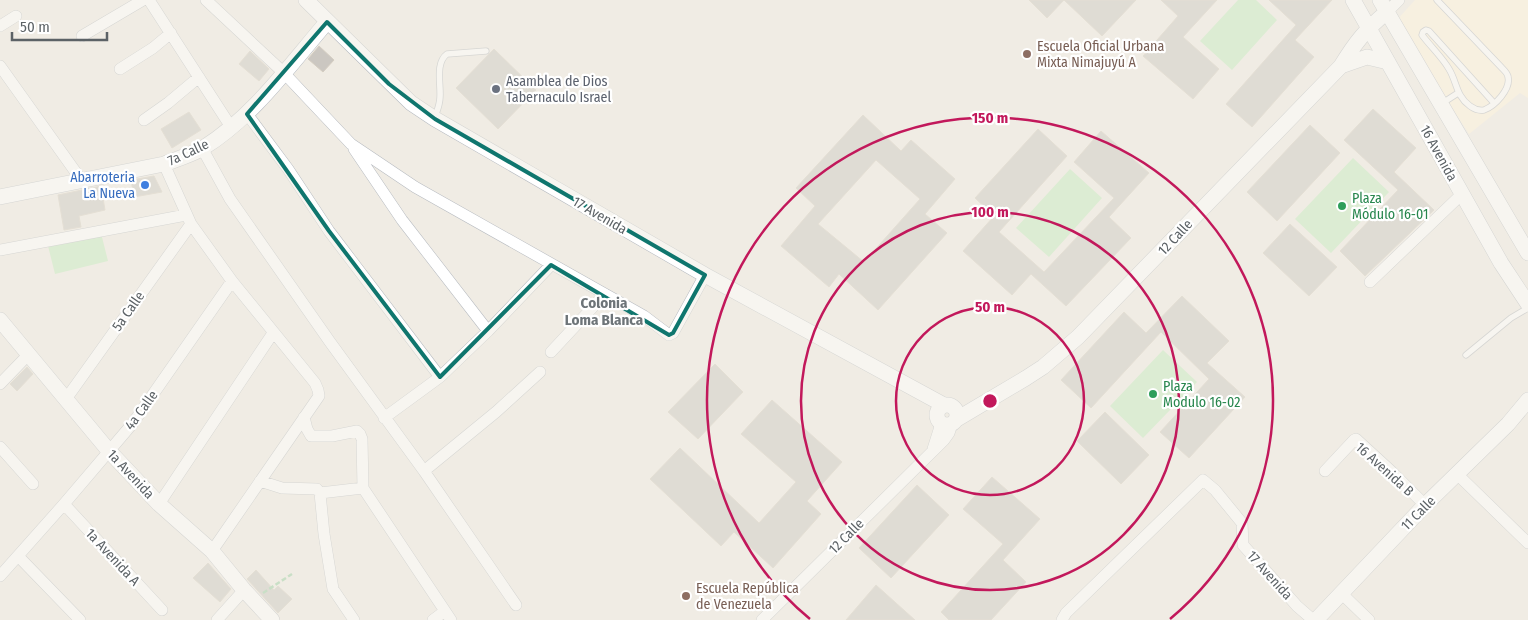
<svg xmlns="http://www.w3.org/2000/svg" width="1528" height="620" font-family="'Fira Sans Condensed',sans-serif">
<rect width="100%" height="100%" fill="#f0ece4"/>
<!-- commercial -->
<path fill="#fff3db" d="M1415,0H1528V98L1520,93L1469,134L1396,21Z"/>
<!-- green -->
<path fill="#c3eabf" d="M1238,0H1256L1277,20L1232,70L1200,41Z
M1353,158L1389,192L1331,253L1295,219Z
M1070,169L1102,198L1049,257L1016,228Z
M101,233L108,261L55,274L48,246Z
M1163,350L1197,382L1143,438L1110,406Z"/>
<!-- building -->
<path fill="#cbc7c1" stroke="#d5cec2" fill-rule="evenodd" d="M1029,0H1064L1047,18Z
M1064,0H1136L1102,36Z
M1161,0H1217L1183,37L1219,69L1193,99L1143,56L1178,16Z
M1269,0H1332L1295,40L1314,57L1252,127L1226,104L1296,25Z
M319,46L334,60L323,72L308,59Z
M494,49L536,90L498,129L456,88Z
M250,51L269,69L259,81L239,64Z
M1373,109L1416,148L1394,172L1434,210L1365,276L1340,251L1398,190L1344,140Z
M189,112L201,130L172,148L161,129Z
M863,115L901,151L911,140L955,179L925,214L947,233L878,310L839,274L829,287L781,246L815,206L796,188ZM876,160L920,199L864,262L818,224Z
M1310,125L1340,153L1277,221L1247,192Z
M1038,129L1067,156L999,232L1044,272L1114,198L1074,162L1101,131L1149,173L1109,217L1131,238L1066,306L1031,274L1012,295L963,251L994,216L975,198Z
M154,176L162,192L134,197L131,180Z
M101,186L105,210L79,216L81,227L64,230L58,195Z
M1290,224L1337,267L1309,296L1263,253Z
M1182,296L1229,341L1207,363L1245,397L1189,458L1160,432L1209,379L1161,332L1091,408L1061,380L1124,312L1146,333Z
M715,364L743,392L698,439L668,412Z
M27,367L33,374L17,391L10,384Z
M772,400L842,462L807,501L821,514L773,568L734,532L721,546L650,479L680,448L759,523L796,482L741,434Z
M1105,412L1149,455L1121,484L1077,441Z
M992,477L1040,519L1003,560L1026,582L991,620H949L941,612L1003,544L963,509Z
M917,485L949,515L891,578L859,548Z
M208,563L231,589L220,602L193,578Z
M256,570L274,590L278,586L292,599L278,613L247,579Z
M876,585L915,620H846Z"/>
<g fill="none" stroke-linecap="round" stroke-linejoin="round">
<!-- lane casing -->
<g stroke="#b7bbc0" stroke-width="7">
<path id="lane" d="M1437,0L1502,68C1504,70 1508,74 1508,77C1511,89 1495,106 1484,110C1478,111 1474,109 1470,106C1456,96 1457,82 1449,69C1442,57 1431,47 1422,35L1423,32L1426,30L1429,31L1494,103
M1441,104L1458,93
M435,117C437,111 440,104 440,97C441,84 435,63 447,54L486,51
M1466,355L1511,318L1528,308"/>
</g>
<!-- street casing -->
<g stroke="#b7bbc0" stroke-width="12">
<path id="street" d="M149,0L231,127
M206,0L284,73L351,144L415,187L644,316L669,335L673,333L705,275
M1387,12L1399,0
M0,26L16,16
M82,36L143,0
M0,66L82,181
M120,69L153,48L171,33
M247,114L288,169L329,231L440,377
M144,120L168,103L199,77
M202,148L230,199L330,342L424,471L516,605
M354,149L402,220L488,331
M164,164L191,224L232,281L315,383L318,390L319,396L212,551
M0,250L186,215
M1370,282L1462,194
M551,352L605,294
M0,384L28,355
M66,399L191,224
M304,417L307,429L311,436H332L357,431L360,434L362,439L363,488
M384,418L440,377L488,331L551,265
M0,447L33,484
M933,449L939,430L940,422
M424,471L496,412L540,372
M1325,471L1354,440L1356,439L1392,472L1425,505
M1458,475L1528,543
M260,481L282,488L317,489L320,493L324,534L333,589L354,620
M320,493L363,488L451,620
M64,504L162,610
M159,504L273,333
M18,556L80,620
M0,576L64,504L133,423L232,281
M1341,593L1369,620
M217,620L244,590
M433,620L445,611
M762,620L944,440L949,433L952,424
M1062,620L1066,613L1203,480L1215,490L1242,523L1243,545L1297,606L1313,620"/>
</g>
<!-- secondary casing -->
<g stroke="#b6bac0" stroke-width="16">
<path id="secondary" d="M306,0L411,103L435,119L705,275L944,405
M1353,0L1501,263L1528,304
M1380,0L1528,253
M1341,66L1367,57L1388,62
M0,197L164,164C177,159 191,155 203,148C253,117 289,66 327,22
M0,320L109,451L159,504L212,551L244,590L272,620
M937 415a10 10 0 1 1 20 0a10 10 0 1 1-20 0Z
M957,419L1026,378L1043,367L1078,337L1341,66C1355,43 1366,29 1387,12
M1316,620L1425,505L1508,424L1528,400"/>
</g>
<!-- path -->
<path stroke="#99cea3" stroke-width="2.5" stroke-dasharray="5 2.5" stroke-linecap="butt" d="M263,593L292,574"/>
<!-- lane -->
<use href="#lane" stroke="#fff" stroke-width="5.5"/>
<!-- street -->
<use href="#street" stroke="#fff" stroke-width="11"/>
<!-- secondary -->
<use href="#secondary" stroke="#fff" stroke-width="15"/>
</g>
<!-- marked area -->
<path d="M0 0H1528V620H0ZM327,22L389,84L435,119L705,275L673,333L669,335L551,265L440,377L329,231L247,114Z" fill="#f0ece4" fill-opacity=".55" fill-rule="evenodd"/>
<path fill="none" stroke="#0f766e" stroke-width="4" stroke-linejoin="round" d="M327,22L389,84L435,119L705,275L673,333L669,335L551,265L440,377L329,231L247,114Z"/>
<!-- distance rings -->
<g fill="none" stroke="#c2185b" stroke-width="2.5">
<circle cx="990" cy="401" r="94"/>
<circle cx="990" cy="401" r="189"/>
<path d="M810 619A283 283 0 1 1 1170 619"/>
</g>
<!-- markers -->
<g fill="#8d6e63" stroke="#fff" stroke-width="2">
<circle cx="1027" cy="54" r="5"/>
<circle cx="686" cy="596" r="5"/>
</g>
<circle fill="#6b7280" stroke="#fff" stroke-width="2" cx="496" cy="89" r="5"/>
<circle fill="#3f7fe0" stroke="#fff" stroke-width="2" cx="145" cy="185" r="5"/>
<g fill="#2e9e5b" stroke="#fff" stroke-width="2">
<circle cx="1342" cy="206" r="5"/>
<circle cx="1153" cy="394" r="5"/>
</g>
<g text-anchor="middle" stroke-width="4.5" stroke-linejoin="round" paint-order="stroke">
<!-- education labels -->
<g font-size="14" fill="#785e54" stroke="#fff" text-anchor="start">
<text x="1037" y="51">Escuela Oficial Urbana<tspan x="1037" dy="16">Mixta Nimajuyú A</tspan></text>
<text x="696" y="593">Escuela República<tspan x="696" dy="16">de Venezuela</tspan></text>
</g>
<!-- worship labels -->
<g font-size="14" fill="#5b616d" stroke="#fff" text-anchor="start">
<text x="506" y="86">Asamblea de Dios<tspan x="506" dy="16">Tabernaculo Israel</tspan></text>
</g>
<!-- street labels -->
<g font-size="14" fill="#5c6266" stroke="#fff">
<text transform="translate(188 152) rotate(-25)" y="5">7a Calle</text>
<text transform="translate(1439 153) rotate(61)" y="5">16 Avenida</text>
<text transform="translate(600 215) rotate(30)" y="5">17 Avenida</text>
<text transform="translate(1175 237) rotate(-47)" y="5">12 Calle</text>
<text transform="translate(128 311) rotate(-55)" y="5">5a Calle</text>
<text transform="translate(141 410) rotate(-54)" y="5">4a Calle</text>
<text transform="translate(1385 469) rotate(42)" y="5">16 Avenida B</text>
<text transform="translate(131 474) rotate(47)" y="5">1a Avenida</text>
<text transform="translate(1418 513) rotate(-45)" y="5">11 Calle</text>
<text transform="translate(846 536) rotate(-45)" y="5">12 Calle</text>
<text transform="translate(113 557) rotate(47)" y="5">1a Avenida A</text>
<text transform="translate(1270 575) rotate(48)" y="5">17 Avenida</text>
</g>
<!-- shop labels -->
<g font-size="14" fill="#366cbe" stroke="#fff" text-anchor="end">
<text x="135" y="182">Abarroteria<tspan x="135" dy="16">La Nueva</tspan></text>
</g>
<!-- leisure labels -->
<g font-size="14" fill="#27864d" stroke="#fff" text-anchor="start">
<text x="1352" y="203">Plaza<tspan x="1352" dy="16">Módulo 16-01</tspan></text>
<text x="1163" y="391">Plaza<tspan x="1163" dy="16">Modulo 16-02</tspan></text>
</g>
<!-- neighbourhood labels -->
<g font-size="15" font-weight="bold" fill="#6d7478" stroke="#fff">
<text x="604" y="308">Colonia<tspan x="604" dy="17">Loma Blanca</tspan></text>
</g>
</g>
<circle cx="990" cy="401" r="8" fill="#c2185b" stroke="#fff" stroke-width="2.5"/>
<g font-size="15" text-anchor="middle" font-weight="bold" fill="#c2185b" stroke="#fff" stroke-width="4.5" stroke-linejoin="round" paint-order="stroke">
<text x="990" y="123">150 m</text>
<text x="990" y="217">100 m</text>
<text x="990" y="312">50 m</text>
</g>
<!-- scale -->
<path d="M12 32v8h95v-8" fill="none" stroke="#5c6266" stroke-width="2.5"/>
<text x="20" y="32" font-size="15" fill="#5c6266" stroke="#ffffff" stroke-width="4" paint-order="stroke">50 m</text>
</svg>
